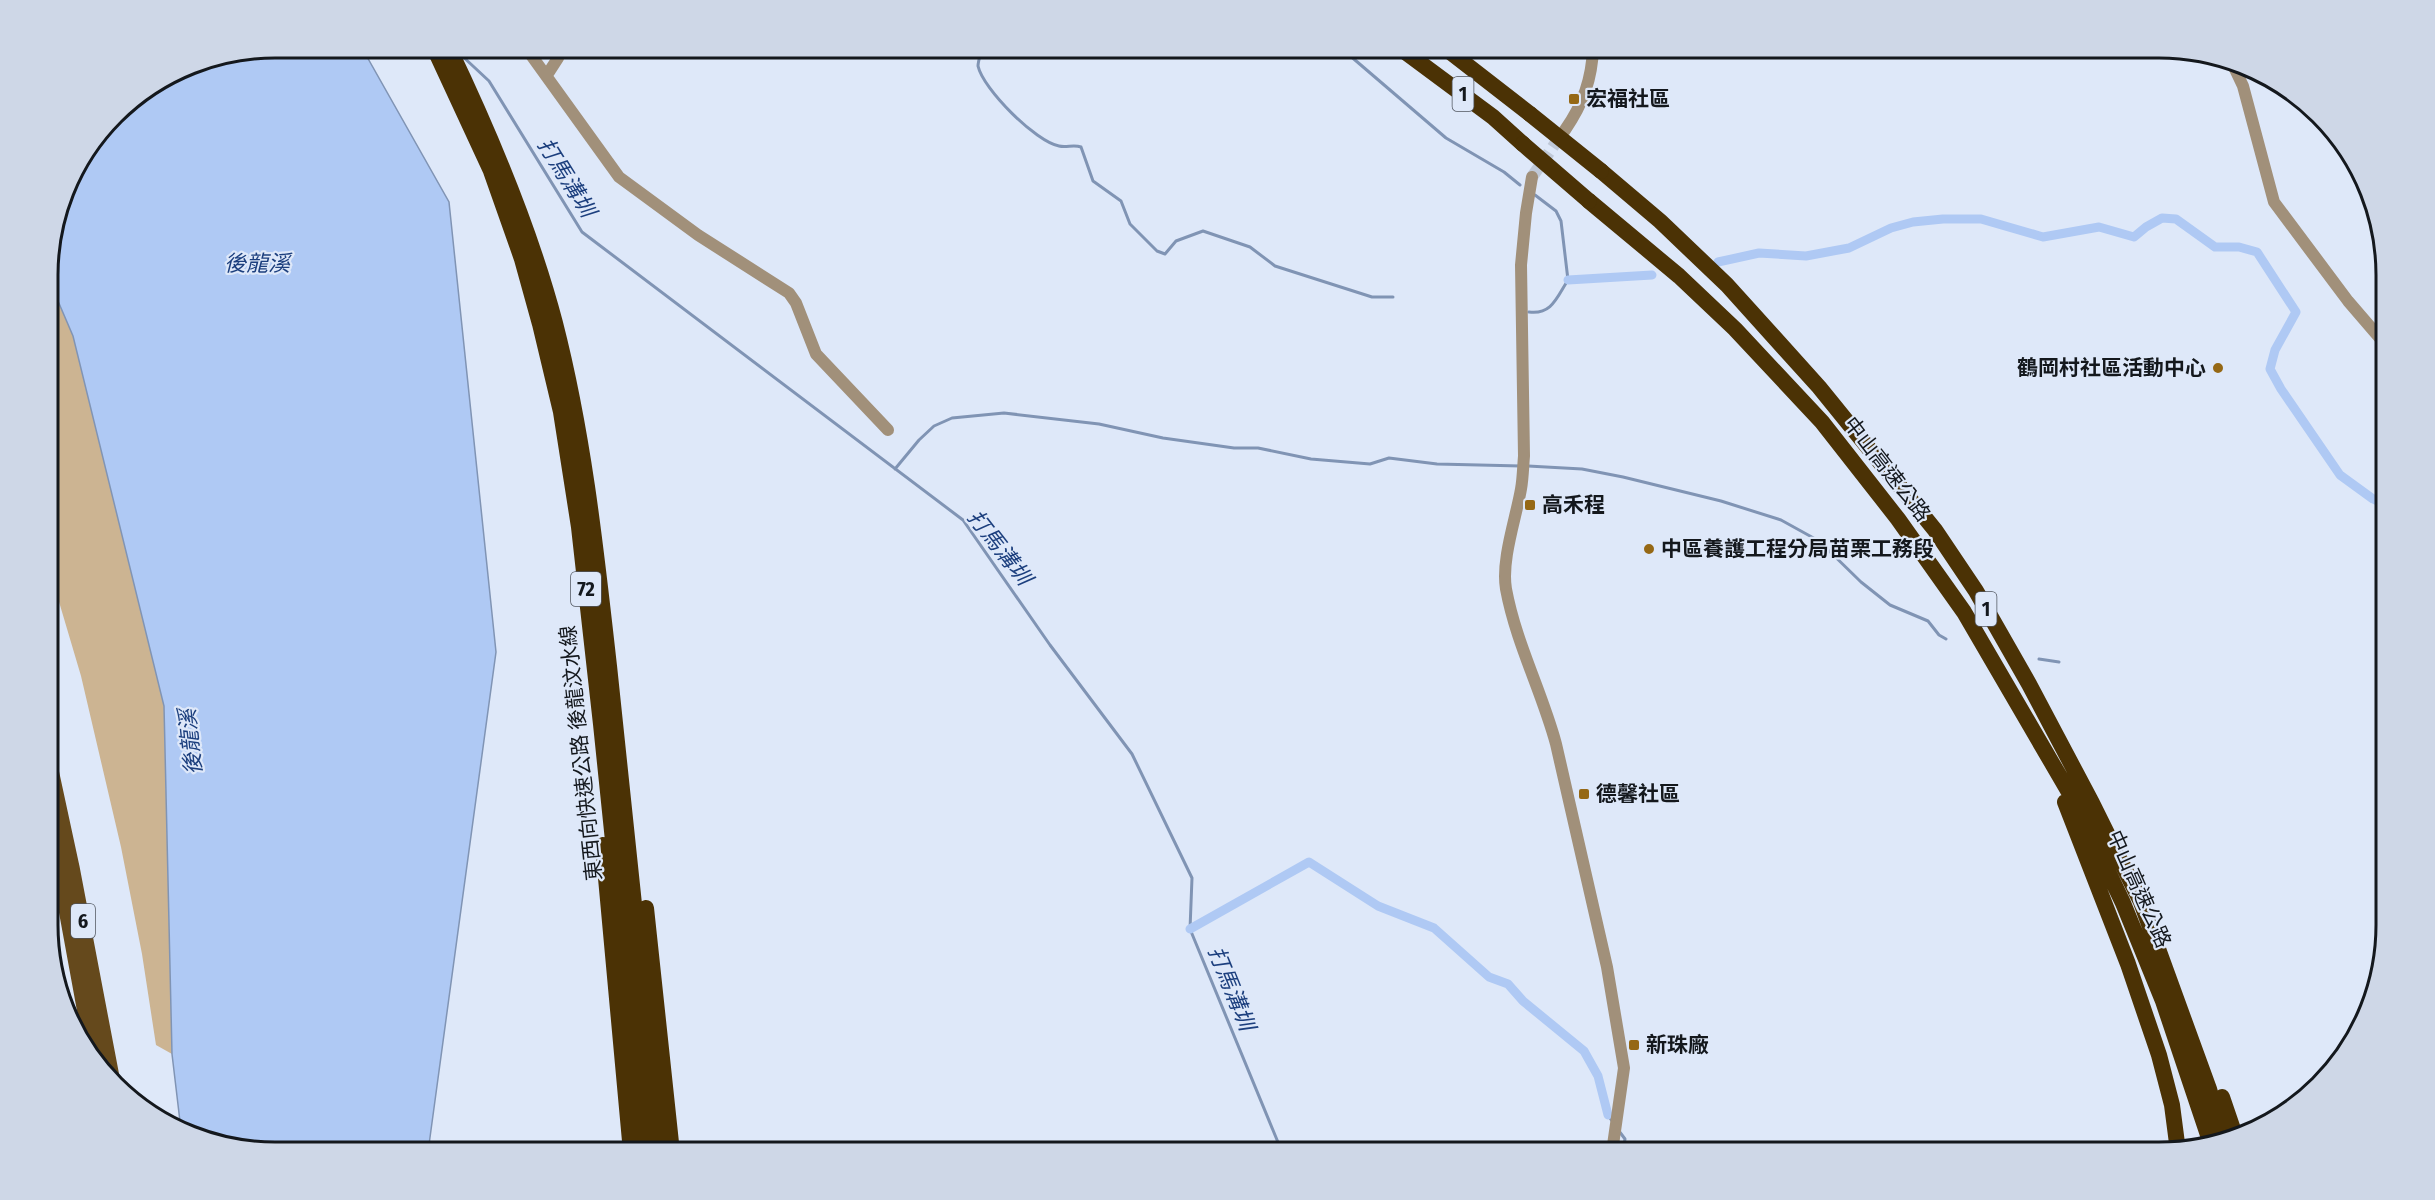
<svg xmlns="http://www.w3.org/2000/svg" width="2435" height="1200" font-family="'Fira Sans Condensed','Noto Sans TC',sans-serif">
<rect width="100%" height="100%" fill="#dee8f9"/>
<!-- green -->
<path fill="#ccb492" d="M49,272L73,336L164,706L172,1054L156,1045L142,954L121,847L81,676L49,568Z"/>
<!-- water -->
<path fill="#afc9f4" stroke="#8094b4" stroke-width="1.5" d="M275,48H362L449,202L496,652L428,1152H275L181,1130L172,1054L164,706L73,336L49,280V260L72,174L125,105L189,65Z"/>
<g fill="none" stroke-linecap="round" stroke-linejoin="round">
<!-- stream -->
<path stroke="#8094b4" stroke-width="3" d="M982,48C981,53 978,61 978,66C983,89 1036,142 1059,146C1067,148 1073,144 1081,147L1093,181L1121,201L1130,224L1157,251L1165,254L1176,241L1203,231L1250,247L1275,266L1372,297H1393
M1341,48L1446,138L1504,172L1520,185
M459,53L489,81L582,232L963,520L1050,645L1132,754L1192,878L1190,929L1282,1152
M1529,312C1552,315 1557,297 1568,280L1561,221L1556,211L1535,195
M1528,466L1582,469L1623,477L1721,501L1781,520L1819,541L1861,582L1890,605L1928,621L1939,635L1946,639
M895,469L919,440L934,426L952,418L1004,413L1099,424L1163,438L1234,448H1258L1311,459L1370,464L1389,458L1437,464L1521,466
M2039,659L2059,662
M1608,1115L1612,1121
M1619,1131L1625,1139L1623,1152"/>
<!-- canal -->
<path stroke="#afc9f4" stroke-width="9" d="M1718,262L1759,253L1806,256L1849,248L1891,228L1913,222L1943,219H1981L2043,237L2099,227L2134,237L2146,227L2162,218L2176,219L2215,247H2239L2257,252L2296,312L2275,350L2270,369L2281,389L2340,475L2373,499L2386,505
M1568,280L1652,275
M1190,929L1309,862L1378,906L1434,928L1489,977L1508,984L1523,1001L1584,1051L1598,1076L1608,1115"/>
<!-- minor-tunnel -->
<path stroke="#c0c9d8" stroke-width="12" stroke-dasharray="12 6" stroke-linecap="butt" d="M1532,177L1564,131"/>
<!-- minor -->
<path stroke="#a1907a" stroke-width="12" d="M526,48L619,177L698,235L789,293L796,303L816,354L888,430
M2233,65L2243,86L2274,202L2348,301L2385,344
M547,75L558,58L561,48
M1565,130C1583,104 1592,79 1593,48
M1532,177L1526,213L1521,265L1524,456C1523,467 1523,478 1521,489C1516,518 1501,560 1506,589C1516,643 1542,692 1556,744L1607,967L1624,1068L1612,1152"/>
<!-- major -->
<path stroke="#65491c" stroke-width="15" d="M50,765L72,867L112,1077
M50,835L61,882L94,1062"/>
<!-- highway -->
<path stroke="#4b3205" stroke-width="16" d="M434,48L491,171L522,259L540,324L561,412L579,527L601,724L645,1152
M449,48C491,136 530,228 555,323C584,436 596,550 609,666C627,827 643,990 659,1152
M1400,48L1493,117L1523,144
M1445,48L1530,114
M1601,171L1660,221L1727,285L1819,387L1935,530L1976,591L2029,684L2092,803L2141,902L2209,1089L2224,1142
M1589,201L1679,276L1735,329L1822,422L1898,519L1964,612L2077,806L2123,903L2163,1001L2211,1144
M2065,802L2128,964L2159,1055L2172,1105L2178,1151
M603,845L631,1152
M646,908L672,1152
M2222,1097L2236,1138"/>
<!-- highway-bridge -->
<path stroke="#4b3205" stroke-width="16" d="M1530,114L1601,171
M1523,144L1589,201"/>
</g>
<!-- markers -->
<g fill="#956815" stroke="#dee8f9" stroke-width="2">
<rect x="1568" y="93" width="12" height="12" rx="3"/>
<circle cx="2218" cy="368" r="6"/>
<rect x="1524" y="499" width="12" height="12" rx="3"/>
<circle cx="1649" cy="549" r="6"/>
<rect x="1578" y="788" width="12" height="12" rx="3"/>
<rect x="1628" y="1039" width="12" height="12" rx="3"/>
</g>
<g text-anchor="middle" stroke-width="4.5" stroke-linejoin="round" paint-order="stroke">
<!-- shield labels -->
<g fill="#dee8f9" stroke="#51565f" stroke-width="1.5">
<rect x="1452.5" y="77" width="21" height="34" rx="4.5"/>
<rect x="571" y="572" width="30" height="34" rx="4.5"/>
<rect x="1975.5" y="592" width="21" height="34" rx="4.5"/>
<rect x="71" y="904" width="24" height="34" rx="4.5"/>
</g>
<g font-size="20" font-weight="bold" fill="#14181d">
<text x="1463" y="101">1</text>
<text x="586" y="596">72</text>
<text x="1986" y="616">1</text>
<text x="83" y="928">6</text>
</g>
<!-- poi labels -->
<g font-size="21" font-weight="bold" fill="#14181d" stroke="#dee8f9" text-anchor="start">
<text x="1586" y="106">宏福社區</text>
<text x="2206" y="375" text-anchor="end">鶴岡村社區活動中心</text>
<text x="1542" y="512">高禾程</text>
<text x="1661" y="556">中區養護工程分局苗栗工務段</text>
<text x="1596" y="801">德馨社區</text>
<text x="1646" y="1052">新珠廠</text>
</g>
<!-- street labels -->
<g font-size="21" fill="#14181d" stroke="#dee8f9">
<text transform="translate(1887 469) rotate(52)" y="7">中山高速公路</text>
<text transform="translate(581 753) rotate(-96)" y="7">東西向快速公路 後龍汶水線</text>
<text transform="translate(2139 889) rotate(66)" y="7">中山高速公路</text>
</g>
<!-- water labels -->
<g font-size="22" font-style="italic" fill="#1c3f7e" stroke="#dee8f9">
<text transform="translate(567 177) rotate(58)" y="8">打馬溝圳</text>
<text x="257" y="271">後龍溪</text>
<text transform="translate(1000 547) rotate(52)" y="8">打馬溝圳</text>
<text transform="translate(190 742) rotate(-96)" y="8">後龍溪</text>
<text transform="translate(1232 988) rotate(68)" y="8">打馬溝圳</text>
</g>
</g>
<!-- crop -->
<path d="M0 0H2435V1200H0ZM275 58H2159A217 217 0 0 1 2376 275V925A217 217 0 0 1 2159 1142H275A217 217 0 0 1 58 925V275A217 217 0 0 1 275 58Z" fill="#ced7e7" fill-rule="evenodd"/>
<path fill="none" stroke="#14181d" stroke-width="3" d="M275 58H2159A217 217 0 0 1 2376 275V925A217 217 0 0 1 2159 1142H275A217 217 0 0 1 58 925V275A217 217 0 0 1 275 58Z"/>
</svg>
